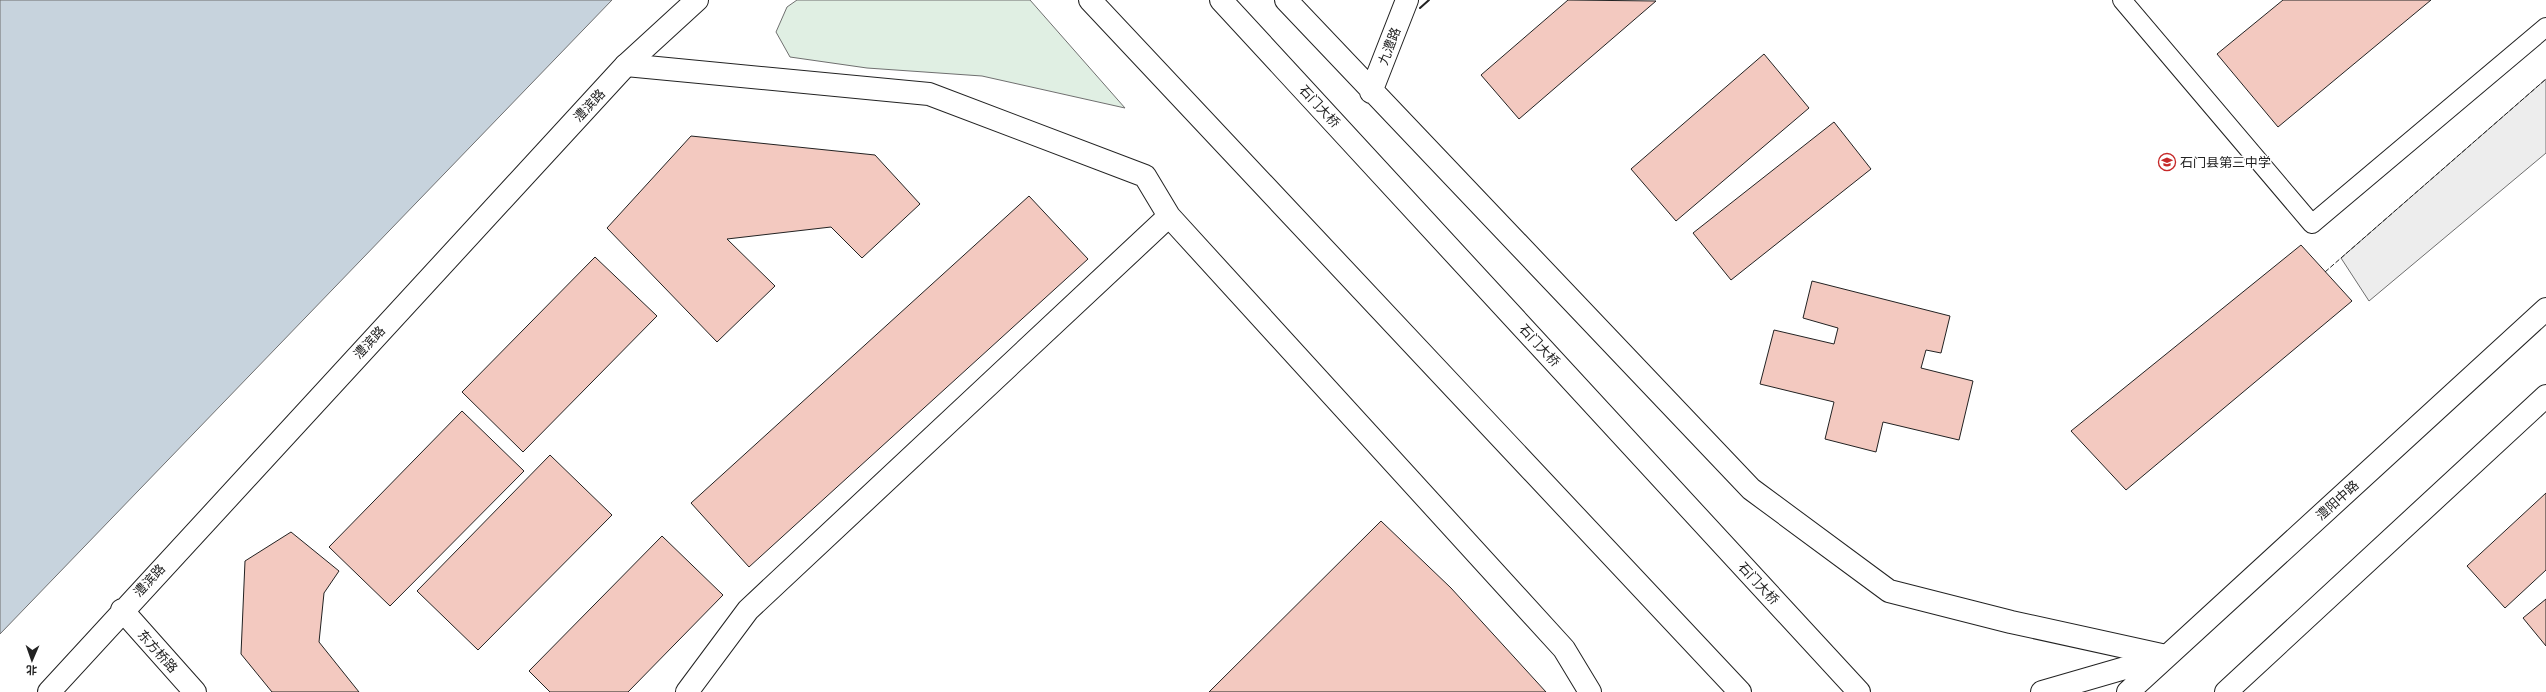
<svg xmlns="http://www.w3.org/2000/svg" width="2546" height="692" font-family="Quicksand,'Noto Sans SC',sans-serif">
<rect width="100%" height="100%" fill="#fff"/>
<!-- green -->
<path fill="#e0efe3" stroke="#6f6f6f" d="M797,0H1030L1125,108L982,76L867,68L790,57L776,32L787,7Z"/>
<!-- parking -->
<path fill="#ededed" stroke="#6f6f6f" d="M2546,79V153L2369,301L2341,258Z"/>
<!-- water -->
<path fill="#c7d3dd" stroke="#6f6f6f" d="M0,0H612L0,634Z"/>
<!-- building -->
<path fill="#f3c9c0" stroke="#222" d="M1568,0L1656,1L1519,119L1481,75Z
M2283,0H2431L2278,127L2217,54Z
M1764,54L1809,108L1676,221L1631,169Z
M1834,122L1871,169L1731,280L1693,233Z
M691,136L875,155L920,204L862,258L831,227L727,239L775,286L717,342L607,228Z
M1029,196L1088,259L749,567L691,503Z
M2301,245L2352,301L2126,490L2071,431Z
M595,257L657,316L523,452L462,392Z
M1812,281L1950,316L1941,353L1926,350L1921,368L1973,381L1959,440L1883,422L1876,452L1825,439L1834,402L1760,384L1774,330L1834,344L1838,328L1803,318Z
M462,411L524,471L390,606L329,547Z
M550,455L612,515L478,650L417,591Z
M2546,493V570L2505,608L2467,566Z
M1381,521L1451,588L1546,692H1209Z
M291,532L339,571L324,593L319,642L359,692H272L241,654L245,561Z
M662,536L723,595L628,692H550L529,671Z
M2546,599V646L2523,618Z"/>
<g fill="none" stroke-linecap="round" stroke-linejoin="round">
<!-- service casing -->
<g stroke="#222" stroke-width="20">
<path id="service" d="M2122,0L2312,224L2546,27"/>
</g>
<!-- minor casing -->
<g stroke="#222" stroke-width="24">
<path id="minor" d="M1286,0L1751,489L1889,591L2011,622L2166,656
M626,65L929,94L1145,176L1169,216L1564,649L1590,692
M1371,92L1407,0
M687,692L748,610L1169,216"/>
</g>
<!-- tertiary casing -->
<g stroke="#222" stroke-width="24">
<path id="tertiary" d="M122,610L195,692
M49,692L626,65L697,0"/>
</g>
<!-- primary casing -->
<g stroke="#222" stroke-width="24">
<path id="primary" d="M1090,0L1740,692
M1221,0L1859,692
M2042,692L2163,657
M2128,692L2546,309
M2226,692L2546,396"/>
</g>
<!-- service -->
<use href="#service" stroke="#fff" stroke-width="18"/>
<!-- minor -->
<use href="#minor" stroke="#fff" stroke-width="22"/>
<!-- tertiary -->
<use href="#tertiary" stroke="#fff" stroke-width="22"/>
<!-- primary -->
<use href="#primary" stroke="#fff" stroke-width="22"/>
<!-- fence -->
<path stroke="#222" stroke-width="1" stroke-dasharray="5 2" stroke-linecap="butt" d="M2325,272L2546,79"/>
<!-- wall -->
<path stroke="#222" stroke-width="2" d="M1420,8L1429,0"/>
</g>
<!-- icons -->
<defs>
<g id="school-ring" transform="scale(0.9)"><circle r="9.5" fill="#fff" stroke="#c62828" stroke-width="1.5"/><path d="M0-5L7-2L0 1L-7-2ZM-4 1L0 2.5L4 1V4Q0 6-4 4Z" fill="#c62828"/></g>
</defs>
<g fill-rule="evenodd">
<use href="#school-ring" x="2167" y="162"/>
</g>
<g text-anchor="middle" stroke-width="3" stroke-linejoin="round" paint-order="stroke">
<!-- street labels -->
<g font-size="13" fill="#222" stroke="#fff">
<text transform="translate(1389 46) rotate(-69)" y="5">九澧路</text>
<text transform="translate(589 105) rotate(-47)" y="5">澧滨路</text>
<text transform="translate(1320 106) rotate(47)" y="5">石门大桥</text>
<text transform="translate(369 342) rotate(-47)" y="5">澧滨路</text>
<text transform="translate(1540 345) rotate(47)" y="5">石门大桥</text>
<text transform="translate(2337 500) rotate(-42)" y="5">澧阳中路</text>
<text transform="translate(149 580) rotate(-47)" y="5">澧滨路</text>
<text transform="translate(1759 583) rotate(47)" y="5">石门大桥</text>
<text transform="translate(158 651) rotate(48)" y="5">东方桥路</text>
</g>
<!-- poi labels -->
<g font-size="13" fill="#222" stroke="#fff" text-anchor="start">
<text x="2180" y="167">石门县第三中学</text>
</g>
</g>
<!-- north arrow -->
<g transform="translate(32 660) rotate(182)" stroke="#ffffff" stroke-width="3" paint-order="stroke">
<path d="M0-3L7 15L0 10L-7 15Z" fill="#222222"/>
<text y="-6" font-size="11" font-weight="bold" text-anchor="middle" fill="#222222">北</text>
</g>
</svg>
